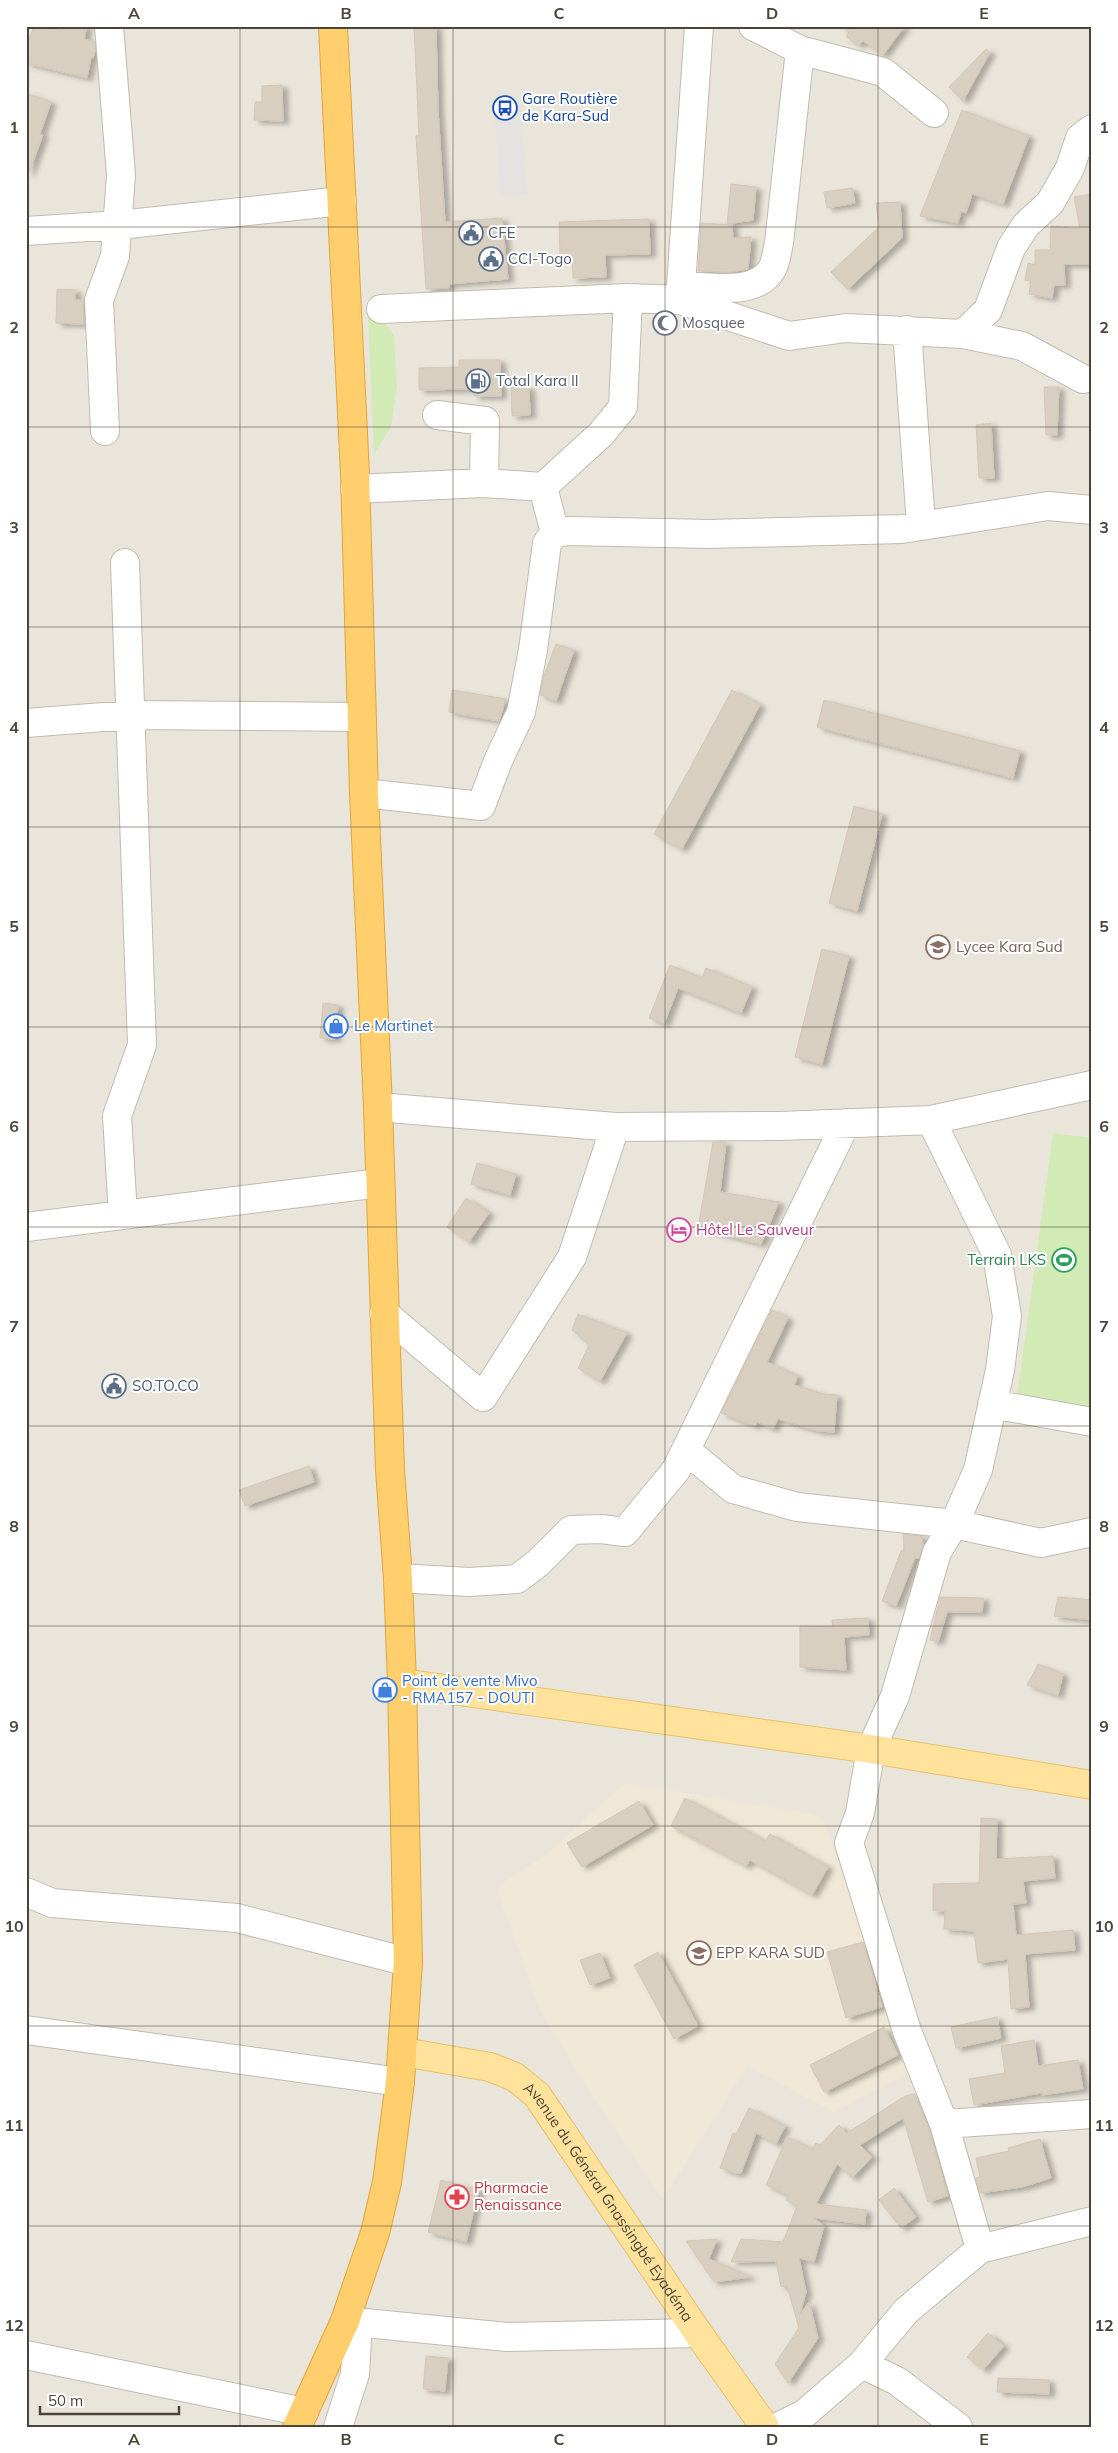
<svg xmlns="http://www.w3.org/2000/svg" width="1118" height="2453" font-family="Mulish,sans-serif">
<defs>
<filter id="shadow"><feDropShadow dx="5.5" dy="3" stdDeviation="2.5" flood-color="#0004"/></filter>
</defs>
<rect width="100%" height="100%" fill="#f6f3ec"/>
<!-- residential -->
<path fill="#eae5da" d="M26,26H1092V2427H26Z"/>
<!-- education -->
<path fill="#efe8d6" d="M625,1783L813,1814L823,1819L911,2060L908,2074L834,2112L747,2066L663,2199L591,2094L540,2010L500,1898L498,1886L547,1854Z"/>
<!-- green -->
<path fill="#d2eab5" d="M368,318L386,324L394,336L397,387L391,427L374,454Z
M1053,1133L1092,1138V1408L1017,1397Z"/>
<!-- parking -->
<path fill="#e5e3e0" d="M520,102L528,195L501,197L493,104Z"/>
<!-- building -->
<path fill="#d8cfc1" stroke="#d3c7b4" filter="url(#shadow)" d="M34,26H47L61,31L62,26H87L84,39L95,42V51L93,58L91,57L87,78L26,63V48Z
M414,26H436L438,110L445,222L502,218L508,279L449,284V288L426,289L416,136H419Z
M841,26H905L883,55L863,41L859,45L846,37L849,32Z
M986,49L990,52L963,101L949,87Z
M282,85L283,121L254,120L255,102H262V86Z
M26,93L51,102L40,134L43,135L28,175Z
M962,110L1029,136L1018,165L1003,204L972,194L966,213L961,211L958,223L920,216Z
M731,184L756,187L753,220L727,224Z
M852,188L855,203L827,208L824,192Z
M1092,194V264H1064L1065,285H1054L1052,298L1029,294L1031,281L1025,280L1028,263L1035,265V250H1050L1051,226L1080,229L1074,197Z
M900,202L902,238L848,289L831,272L879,227L876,203Z
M649,219L650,254L605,255L606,277L573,278L572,256H560L559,222Z
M701,223L732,225L733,238L751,237L748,269L730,272L698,271Z
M57,289L76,290L75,300H83L84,324L56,323Z
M459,360H500L501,396H474V389L419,390V368L459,367Z
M511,387H529L530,415L512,416Z
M1044,387H1059L1057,435H1046Z
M991,423L994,478H979L976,425Z
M556,644L574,650L556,701L540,695L543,678Z
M452,690L506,699L499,721L449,712Z
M732,690L760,705L682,849L654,834Z
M824,700L1020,751L1013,778L817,727Z
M854,806L882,814L857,911L829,903Z
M822,949L849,956L822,1064L795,1057Z
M670,965L702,978L706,968L752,987L741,1013L678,988L664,1024L649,1018Z
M323,1003L338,1005L335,1039L320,1038Z
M713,1142H726L720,1192L779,1202L761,1244L698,1228Z
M477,1163L516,1174L510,1195L471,1184Z
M466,1198L489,1213L469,1242L447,1227Z
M772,1310L788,1318L767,1362L798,1376L794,1385L824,1394L837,1395L834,1432L818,1431L778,1419L773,1429L757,1422L755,1426L721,1413Z
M578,1314L627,1333L600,1381L578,1368L589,1345L572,1330Z
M309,1466L314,1482L245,1506L239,1490Z
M903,1534L922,1536L923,1545L919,1558H915L896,1606L882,1601L901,1551L904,1550Z
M940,1597L984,1598L982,1612H947L938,1642L930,1640Z
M1058,1597L1092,1600V1620L1054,1616Z
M868,1618L869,1635L844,1637L846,1670L800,1667V1626L833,1627L832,1620Z
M1038,1664L1063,1674L1058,1695L1027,1685Z
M685,1798L765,1841L770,1834L828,1867L812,1895L750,1860L746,1866L671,1826Z
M639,1801L653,1825L582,1867L567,1843Z
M981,1818L997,1819L996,1859L1053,1856L1055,1878L1023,1881L1026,1903L1013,1904L1016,1935L1073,1930L1075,1950L1025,1954L1029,2007L1011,2009L1008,1959L978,1963L974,1931L944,1929L945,1911H933V1884L979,1883Z
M863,1942L882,2007L846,2018L827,1952Z
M658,1952L698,2026L674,2039L634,1965Z
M600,1953L610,1978L590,1985L580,1960Z
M997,2017L1001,2038L956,2048L951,2027Z
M884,2027L898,2055L824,2092L810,2065Z
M1034,2040L1038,2066L1078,2060L1083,2089L1042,2095L1041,2093L974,2105L969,2079L1005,2073L1001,2046Z
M915,2094L929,2129L948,2196L928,2202L903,2118L860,2145L872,2157L852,2178L837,2164L816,2204L866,2210L865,2224L814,2218L824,2226L814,2262L799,2258L806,2292L800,2314L809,2302L818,2338L788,2383L775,2364L799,2328L787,2286L781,2287L776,2261L731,2262L741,2239L783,2242L797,2206L786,2200L789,2195L766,2185L787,2137L813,2149L816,2143L820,2145L839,2125L847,2133L905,2096Z
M749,2108L785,2126L776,2144L756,2133L741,2173H735L720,2168L733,2133L736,2134Z
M1040,2139L1051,2178L1022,2187L980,2193L976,2178L980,2177L976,2158L1009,2151L1008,2148Z
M441,2180L479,2190L466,2242L428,2232Z
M894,2188L916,2217L901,2228L879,2200Z
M717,2239L709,2259L751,2277L714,2282L686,2241Z
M988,2333L1004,2346L983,2370L967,2357Z
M426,2356L448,2358L445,2391L423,2389Z
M998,2378L1049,2380V2394L997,2392Z"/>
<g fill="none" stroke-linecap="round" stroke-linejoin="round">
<!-- minor casing -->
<g stroke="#c2bbae" stroke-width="30">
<path id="minor" d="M753,26L800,50L883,72L934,113
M26,231L119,225L342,201
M681,286C708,286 756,297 772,269C776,262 777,251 779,243L800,50
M680,300L699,26
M381,309L628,298L680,300L789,336L846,328L963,334L988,310L1011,248L1026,225L1050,203L1070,168L1080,138L1092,129
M907,330L921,525
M963,334L1022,346L1083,379
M437,415L485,421L484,483
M105,431L99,300L115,256L121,175L109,26
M543,487L555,533
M355,489L484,483L543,487L601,434L623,407L628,298
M26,723L130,715L361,717
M364,793L481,806L498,761L521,712L533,650L547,543L555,533L569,531L709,534L902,529L1048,506L1092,510
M378,1107L615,1127L781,1126L931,1120L1092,1085
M931,1120L997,1255L1007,1316L1000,1370L978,1470L954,1524L937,1552L895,1696L871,1749L860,1813L849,1843L907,2031L944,2124L980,2249
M123,1215L117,1116L142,1045L125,563
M26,1227L380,1183
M384,1313L483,1397L572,1257L615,1127
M992,1404L1092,1422
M686,1450L733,1489L797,1507L954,1524L1041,1543L1092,1532
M398,1578L469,1582L517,1579L538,1563L571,1530L601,1529L625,1532L676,1470L846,1123
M26,1892L52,1903L237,1918L408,1962
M26,2030L400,2082
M944,2124L1092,2114
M345,2321L507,2337L698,2333
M26,2355L304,2412
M862,2364L897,2381L958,2427
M338,2427L355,2374L358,2322
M778,2427L804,2414L862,2364L906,2311L980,2249L1092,2221"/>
</g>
<!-- major casing -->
<g stroke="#e6c16a" stroke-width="30">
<g id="major">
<path d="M402,1683L871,1749L1092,1785"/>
<path id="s1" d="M403,2052L490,2067L515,2077L537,2095L698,2333L765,2427"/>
</g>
</g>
<!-- highway casing -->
<g stroke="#e0a43c" stroke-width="30">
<path id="highway" d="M297,2427L345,2321L375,2233L387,2182L400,2082L408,1962L402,1683L398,1578L390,1470L378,1107L364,793L355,474L333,26"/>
</g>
<!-- minor -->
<use href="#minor" stroke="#fff" stroke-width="28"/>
<!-- major -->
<use href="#major" stroke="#ffe39c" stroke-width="28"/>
<!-- highway -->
<use href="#highway" stroke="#ffcf6e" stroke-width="28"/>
</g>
<!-- grid -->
<path fill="none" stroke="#4b4439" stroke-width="1" stroke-opacity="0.55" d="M240,26V2427M453,26V2427M665,26V2427M878,26V2427M26,227H1092M26,427H1092M26,627H1092M26,827H1092M26,1027H1092M26,1227H1092M26,1426H1092M26,1626H1092M26,1826H1092M26,2026H1092M26,2226H1092"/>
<!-- icons -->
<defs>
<g id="bus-ring" transform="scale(1.25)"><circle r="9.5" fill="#fff" stroke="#1a4fb4" stroke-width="1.5"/><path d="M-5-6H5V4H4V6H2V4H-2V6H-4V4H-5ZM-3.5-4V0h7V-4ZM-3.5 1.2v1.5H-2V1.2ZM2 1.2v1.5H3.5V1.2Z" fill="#1a4fb4"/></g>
<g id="civic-ring" transform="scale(1.25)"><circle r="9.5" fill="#fff" stroke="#5c6f8a" stroke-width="1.5"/><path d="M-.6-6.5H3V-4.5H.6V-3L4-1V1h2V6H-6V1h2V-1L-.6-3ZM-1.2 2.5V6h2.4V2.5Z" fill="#5c6f8a"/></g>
<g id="mosque-ring" transform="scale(1.25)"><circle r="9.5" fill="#fff" stroke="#6b7280" stroke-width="1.5"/><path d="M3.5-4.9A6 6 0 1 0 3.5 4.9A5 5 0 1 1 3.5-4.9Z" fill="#6b7280"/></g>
<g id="fuel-ring" transform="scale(1.25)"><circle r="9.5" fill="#fff" stroke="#5c6f8a" stroke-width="1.5"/><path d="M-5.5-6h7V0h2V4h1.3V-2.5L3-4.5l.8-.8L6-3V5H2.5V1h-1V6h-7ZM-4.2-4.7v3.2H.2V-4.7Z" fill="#5c6f8a"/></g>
<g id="school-ring" transform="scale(1.25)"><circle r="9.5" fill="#fff" stroke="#8d6e63" stroke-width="1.5"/><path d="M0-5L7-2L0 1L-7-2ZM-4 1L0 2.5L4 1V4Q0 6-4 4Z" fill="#8d6e63"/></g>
<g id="shop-ring" transform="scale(1.25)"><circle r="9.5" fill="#fff" stroke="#3f7fe0" stroke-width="1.5"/><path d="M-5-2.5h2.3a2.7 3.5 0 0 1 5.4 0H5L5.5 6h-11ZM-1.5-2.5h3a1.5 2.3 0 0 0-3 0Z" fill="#3f7fe0"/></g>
<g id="hotel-ring" transform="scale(1.25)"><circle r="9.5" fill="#fff" stroke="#d1479c" stroke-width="1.5"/><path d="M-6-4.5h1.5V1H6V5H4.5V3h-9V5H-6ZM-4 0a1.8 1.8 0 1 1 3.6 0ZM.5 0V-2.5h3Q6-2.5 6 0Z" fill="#d1479c"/></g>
<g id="stadium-ring" transform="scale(1.25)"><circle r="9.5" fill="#fff" stroke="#2e9e5b" stroke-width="1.5"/><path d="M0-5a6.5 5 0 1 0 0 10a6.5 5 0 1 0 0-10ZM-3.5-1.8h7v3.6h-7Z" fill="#2e9e5b"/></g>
<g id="pharmacy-ring" transform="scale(1.25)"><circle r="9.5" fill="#fff" stroke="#e0444e" stroke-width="1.5"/><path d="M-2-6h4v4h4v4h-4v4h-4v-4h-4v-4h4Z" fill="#e0444e"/></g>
</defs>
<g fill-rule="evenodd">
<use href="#bus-ring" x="505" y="108"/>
<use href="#civic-ring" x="471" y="233"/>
<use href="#civic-ring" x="491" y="259"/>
<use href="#mosque-ring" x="665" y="323"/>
<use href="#fuel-ring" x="478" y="381"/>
<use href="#school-ring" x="938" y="947"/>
<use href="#shop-ring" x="336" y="1026"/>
<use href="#hotel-ring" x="679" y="1230"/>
<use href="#stadium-ring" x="1064" y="1260"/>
<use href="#civic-ring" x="114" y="1386"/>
<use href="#shop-ring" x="385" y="1690"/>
<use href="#school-ring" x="699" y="1953"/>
<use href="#pharmacy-ring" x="457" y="2197"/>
</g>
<g text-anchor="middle" stroke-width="4" stroke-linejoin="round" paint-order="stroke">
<!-- transit labels -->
<g font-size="15" fill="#164399" stroke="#fff" text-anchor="start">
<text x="522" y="104">Gare Routière<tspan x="522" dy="17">de Kara-Sud</tspan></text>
</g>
<!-- service labels -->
<g font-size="15" fill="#4e5e75" stroke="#fff" text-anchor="start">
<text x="488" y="238">CFE</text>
<text x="508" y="264">CCI-Togo</text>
<text x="496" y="386">Total Kara II</text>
<text x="132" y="1391">SO.TO.CO</text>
</g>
<!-- worship labels -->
<g font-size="15" fill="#5b616d" stroke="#fff" text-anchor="start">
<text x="682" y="328">Mosquee</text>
</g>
<!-- education labels -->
<g font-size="15" fill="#785e54" stroke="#fff" text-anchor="start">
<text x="956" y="952">Lycee Kara Sud</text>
<text x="716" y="1958">EPP KARA SUD</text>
</g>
<!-- shop labels -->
<g font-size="15" fill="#366cbe" stroke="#fff" text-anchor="start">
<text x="354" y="1031">Le Martinet</text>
<text x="402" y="1686">Point de vente Mivo<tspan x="402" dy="17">- RMA157 - DOUTI</tspan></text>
</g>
<!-- hotel labels -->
<g font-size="15" fill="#b23c85" stroke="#fff" text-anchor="start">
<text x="696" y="1235">Hôtel Le Sauveur</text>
</g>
<!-- leisure labels -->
<g font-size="15" fill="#27864d" stroke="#fff" text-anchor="end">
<text x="1046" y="1265">Terrain LKS</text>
</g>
<!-- health labels -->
<g font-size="15" fill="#be3a42" stroke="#fff" text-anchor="start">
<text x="474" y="2193">Pharmacie<tspan x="474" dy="17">Renaissance</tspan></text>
</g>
<!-- street labels -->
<g font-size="15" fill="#4b4439" stroke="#fff">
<text dy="5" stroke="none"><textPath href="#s1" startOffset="272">Avenue du Général Gnassingbé Eyadéma</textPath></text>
</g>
</g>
<!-- border -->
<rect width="1118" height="2453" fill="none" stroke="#ffffff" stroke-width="55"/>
<!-- scale -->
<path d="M40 2406v8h139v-8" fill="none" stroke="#4b4439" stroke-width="2.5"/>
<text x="48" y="2406" font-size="15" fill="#4b4439" stroke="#ffffff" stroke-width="4" paint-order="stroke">50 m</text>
<rect x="28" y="28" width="1062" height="2398" fill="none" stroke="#4b4439" stroke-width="2"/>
<g font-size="16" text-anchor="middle" font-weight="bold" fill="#4b4439">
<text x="134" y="19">A</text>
<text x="346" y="19">B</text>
<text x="559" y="19">C</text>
<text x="772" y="19">D</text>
<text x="984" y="19">E</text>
<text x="14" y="133">1</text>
<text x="1104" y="133">1</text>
<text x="14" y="333">2</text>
<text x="1104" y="333">2</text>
<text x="14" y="533">3</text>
<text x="1104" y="533">3</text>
<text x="14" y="733">4</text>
<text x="1104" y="733">4</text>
<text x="14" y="932">5</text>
<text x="1104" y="932">5</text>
<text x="14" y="1132">6</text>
<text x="1104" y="1132">6</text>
<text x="14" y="1332">7</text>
<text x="1104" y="1332">7</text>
<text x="14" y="1532">8</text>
<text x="1104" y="1532">8</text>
<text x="14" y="1732">9</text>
<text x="1104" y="1732">9</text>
<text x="14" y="1932">10</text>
<text x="1104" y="1932">10</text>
<text x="14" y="2131">11</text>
<text x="1104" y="2131">11</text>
<text x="14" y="2331">12</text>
<text x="1104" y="2331">12</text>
<text x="134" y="2445">A</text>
<text x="346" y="2445">B</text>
<text x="559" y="2445">C</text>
<text x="772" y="2445">D</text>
<text x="984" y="2445">E</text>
</g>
</svg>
